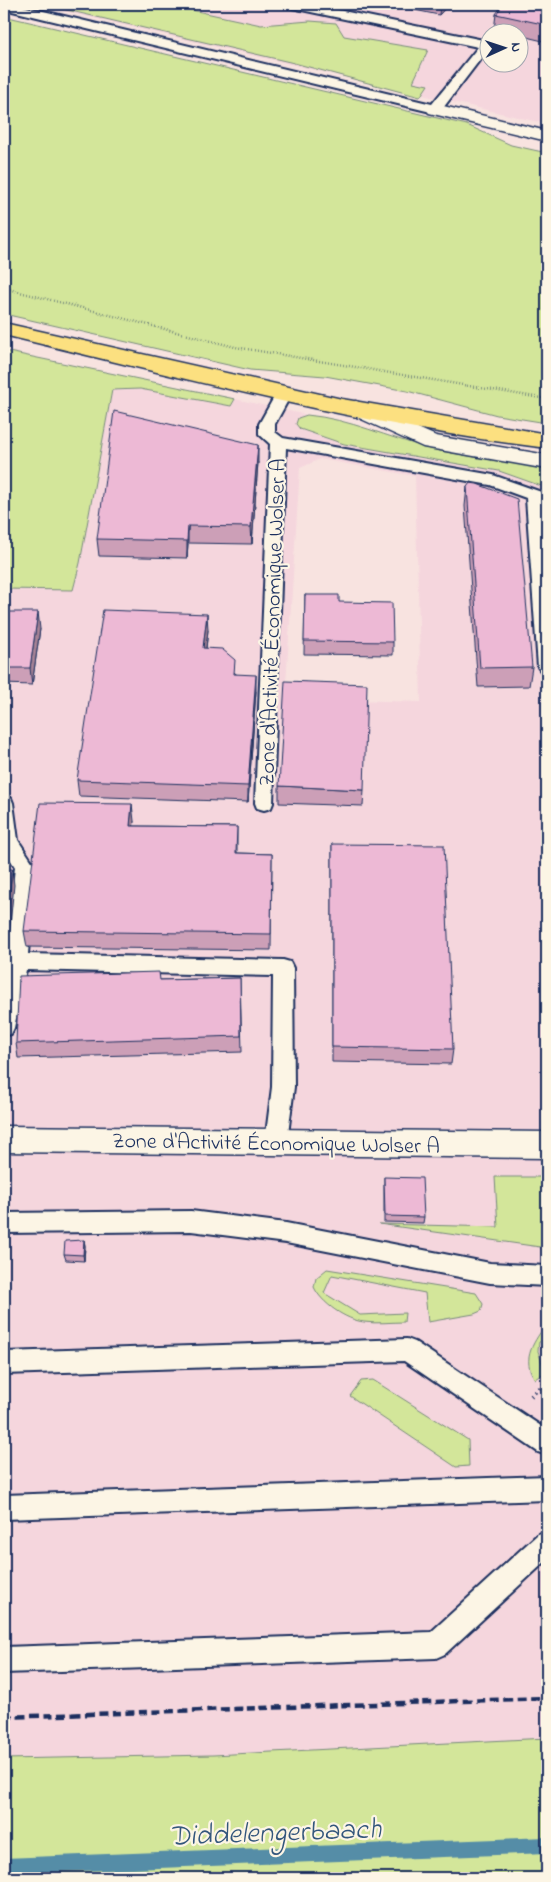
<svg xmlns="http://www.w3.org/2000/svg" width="551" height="1882" font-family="'Indie Flower',sans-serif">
<rect width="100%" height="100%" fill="#f8e3e0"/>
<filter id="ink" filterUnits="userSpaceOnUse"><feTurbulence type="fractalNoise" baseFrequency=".02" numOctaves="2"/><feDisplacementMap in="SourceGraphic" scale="10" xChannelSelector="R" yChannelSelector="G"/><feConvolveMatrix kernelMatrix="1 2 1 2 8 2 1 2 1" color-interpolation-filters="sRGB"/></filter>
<g filter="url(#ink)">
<!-- built -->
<path fill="#f5d6dd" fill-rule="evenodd" d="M33,4H547V124ZM488,32H518V62H488Z
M140,389L231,406L235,399L307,415L298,418L300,429L344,444L499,471L547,488V1878H4V589L73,590L80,563L112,390ZM320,459L415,476L421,702L285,698L300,468Z"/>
<!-- green -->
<path fill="#d3e69a" stroke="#778a7c" d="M41,4H164L261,25L310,21L336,23L344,36L428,50L413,82L428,85L420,97L294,63Z
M4,16L467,125L511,145L547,153V423L497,415L407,391L325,376L250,370L4,314Z
M4,351L235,399L231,406L140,389L112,390L80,563L73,590L4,589Z
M307,415C350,419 388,438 429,448C468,457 508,462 547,468V488L499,471L344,444L300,429L296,424L298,418Z
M495,1177H547V1248L379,1224L498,1227Z
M327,1269L476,1293L483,1304L481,1311L474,1314L428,1322L425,1293L332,1275L324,1293L360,1315L405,1313L404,1322C391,1322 377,1324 364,1322C346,1320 321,1303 314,1287L316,1278Z
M547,1323V1340L539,1342L538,1351L545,1372L535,1379C520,1359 535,1340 547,1323Z
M373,1380L468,1440L469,1466L456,1467L350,1396L361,1381Z
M547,1738V1878H4V1759L213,1755Z"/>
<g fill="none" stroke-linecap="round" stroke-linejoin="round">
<!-- stream -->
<path fill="#558da7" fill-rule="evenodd" d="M547,1837V1853L4,1874V1858Z"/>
<!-- lane casing -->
<g stroke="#1b2f5e" stroke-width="4">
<path id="lane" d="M4,4H14L432,104L478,47L292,8L286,4H309L488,41V51L482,57L440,112L435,113L4,9Z
M284,388L292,393L275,424V432L283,438L493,475L547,494V505L543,504L547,559V673L541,671L538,667L526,498L490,485L286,448L273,803L271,808L264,810L257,808L255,803L270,444L259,434V424L278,390Z
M4,796L11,798L13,803L18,840L35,866L28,954L283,960L290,962L293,968L294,1087L287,1142L284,1149L276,1151L268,1149L265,1142L272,1087L273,976L26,970L14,1028L11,1034L4,1036V978L15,867L4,849Z
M191,1211L286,1223L490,1263L547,1266V1286L490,1283L286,1243L191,1231L4,1233V1213Z
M407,1339L415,1342L547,1430V1455L538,1452L404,1361L4,1374V1352Z
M547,1476V1500L4,1519V1495Z
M547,1531V1560L445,1654L436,1658L4,1673V1647L431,1632L538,1534Z"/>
</g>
<!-- street casing -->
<g stroke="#1b2f5e" stroke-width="3">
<path id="street" d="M435,104L547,131V141L429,113L426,109L429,105Z
M356,401L436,436L547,455V469L423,447L348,413L345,408L348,403Z
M4,1126L547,1132V1158L4,1152Z"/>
</g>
<!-- primary casing -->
<g stroke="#1b2f5e" stroke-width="3">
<path id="primary" d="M4,323L342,399L547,434V448C364,426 183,378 4,335Z"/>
</g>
<!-- path-far1 -->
<path stroke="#1b2f5e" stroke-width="2.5" stroke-dasharray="0.5 2.5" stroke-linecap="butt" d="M4,288L235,347L547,399"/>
<!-- path -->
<path stroke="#1b2f5e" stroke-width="4" stroke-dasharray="1 4.5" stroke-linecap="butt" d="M531,1396L547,1381"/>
<!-- lane -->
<use href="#lane" fill="#fcf5e5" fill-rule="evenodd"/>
<!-- street -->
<use href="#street" fill="#fcf5e5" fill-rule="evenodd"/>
<!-- primary -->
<use href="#primary" fill="#fce080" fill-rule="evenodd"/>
<!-- rail -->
<path stroke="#1b2f5e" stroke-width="4.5" stroke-dasharray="9 4.5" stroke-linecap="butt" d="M4,1717L547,1698"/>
</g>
<!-- wall -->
<path fill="#cc9fb7" stroke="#1b2f5e" d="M385,4H449L439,15Z
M547,4V42L518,35V32H505L494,30L496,14Z
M258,462L252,544L188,543L187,558L99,556L97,539Z
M467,487L532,667L529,686L478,687L465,506Z
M305,595L339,602L393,642V655L304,654Z
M4,612L40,629L32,685L4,684Z
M208,630L206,648L256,691L248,802L79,796L77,780Z
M279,786L364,790L363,806L279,803Z
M134,821L133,826L237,827V853L272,854L271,950L27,947L24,931Z
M332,844L453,1049L451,1064L332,1062Z
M240,978L242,1052L18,1058L16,1043L160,980Z
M384,1177L424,1217L423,1223L384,1222Z
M84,1240L85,1246L84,1261L66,1260L64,1254Z"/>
<!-- shaded-wall -->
<path fill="#a68295" stroke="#1b2f5e" d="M440,4H449L439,15Z
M258,445V462L252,544L251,527Z
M188,526V543L187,558V541Z
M38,612L40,629L32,685L30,668Z
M207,614L208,630L204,665L203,648Z
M256,675V691L248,802V786Z
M132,804L134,821L132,843L130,826Z
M12,869L14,885L5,975L4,966V947Z
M84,1240L85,1246L84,1261L83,1255Z"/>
<!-- building -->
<path fill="#edb9d5" stroke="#1b2f5e" d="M503,4H547V25L496,14Z
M114,411L258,445L251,527L188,526L187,541L97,539Z
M470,483L477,484L517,499L532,667L480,668L467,487Z
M305,595H339V602L392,603L393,642L304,641Z
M103,610L207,614L203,648L222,649L235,660L234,674L256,675L248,786L77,780Z
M4,612H38L30,668H4Z
M285,681L367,684L364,790L279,786Z
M40,803L132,804L130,826L237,827L236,853L272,854L271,934L24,931Z
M332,844L444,845L453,1049L332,1047Z
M4,869H12L4,947Z
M159,972L160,980L240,978L241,1036L16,1043L19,976Z
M384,1177L422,1178L424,1217L385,1216Z
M84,1240L83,1255L64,1254L65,1241Z"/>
</g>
<g text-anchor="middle" stroke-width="4.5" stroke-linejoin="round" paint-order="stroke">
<!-- street labels -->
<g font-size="22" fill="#1b2f5e" stroke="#fcf5e5">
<text transform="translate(271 622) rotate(-88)" y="8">Zone d'Activité Économique Wolser A</text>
<text transform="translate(276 1142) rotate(1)" y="8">Zone d'Activité Économique Wolser A</text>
</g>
<!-- near-water labels -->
<g font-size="29" font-style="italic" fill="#33567c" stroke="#fcf5e5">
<text transform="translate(275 1831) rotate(-2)" y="10">Diddelengerbaach</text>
</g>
</g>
<!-- margin -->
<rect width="551" height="1882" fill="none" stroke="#fcf5e5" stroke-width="20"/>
<rect x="10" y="10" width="531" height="1862" fill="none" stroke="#1b2f5e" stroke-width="2" filter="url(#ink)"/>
<!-- north arrow -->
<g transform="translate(504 48) rotate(87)"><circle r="24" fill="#fcf5e5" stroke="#a2a6af"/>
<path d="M0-4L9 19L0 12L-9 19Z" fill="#1b2f5e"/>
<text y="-8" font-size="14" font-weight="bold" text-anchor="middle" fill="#1b2f5e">N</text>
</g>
</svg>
